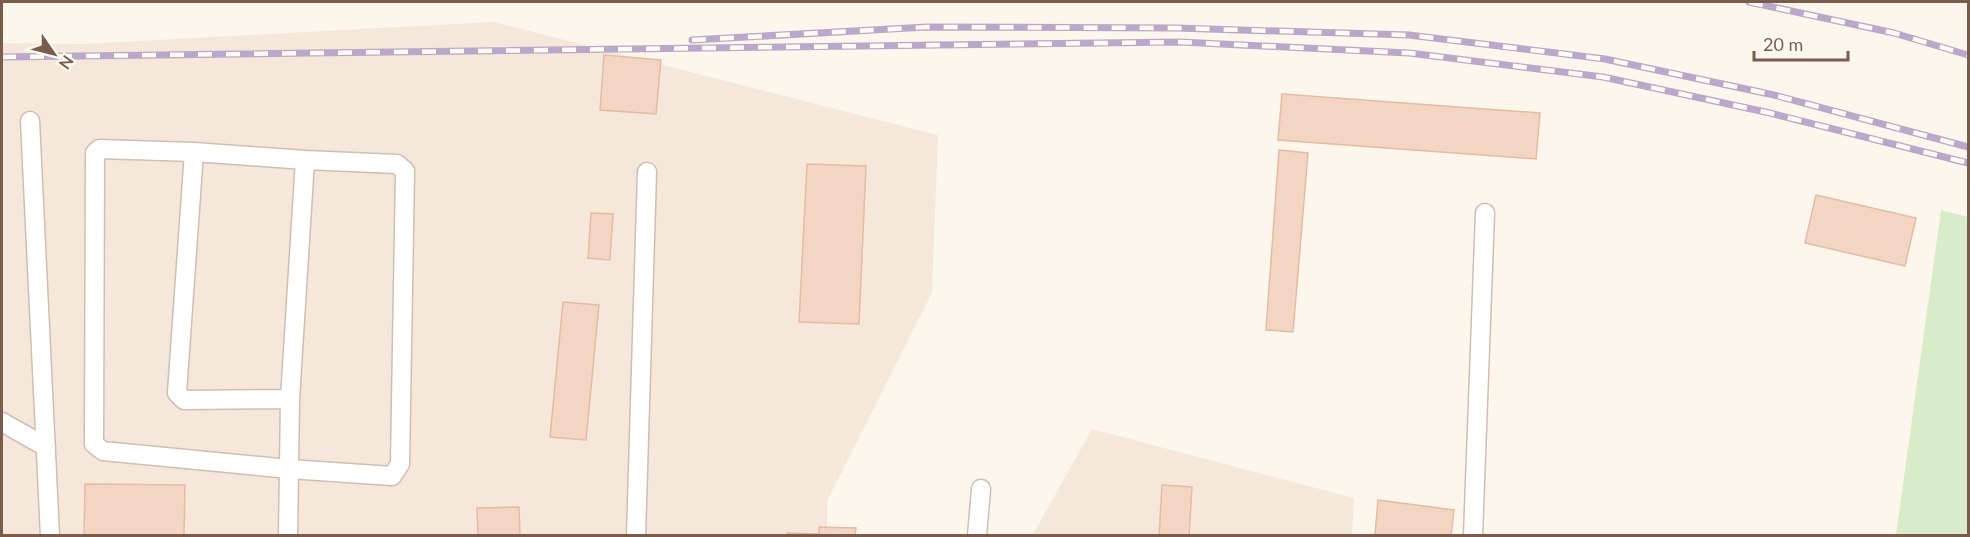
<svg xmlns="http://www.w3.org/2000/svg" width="1970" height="537" font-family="Lato,sans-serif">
<rect width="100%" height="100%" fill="#fdf6ec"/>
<!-- residential -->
<path fill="#f5e8da" d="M494,22L938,135L932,293L827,501V535L2,536V43L82,44Z
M1092,429L1354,498L1352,535L1032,536Z"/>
<!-- green -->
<path fill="#d8ecc9" d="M1941,210L1968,217V535H1896Z"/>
<!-- building -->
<path fill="#f3d5c3" stroke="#e6bba3" stroke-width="1.5" d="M604,55L661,60L656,114L600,110Z
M1282,94L1540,113L1536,159L1278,140Z
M1279,150L1308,153L1293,332L1266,330Z
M807,164L866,166L859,324L799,322Z
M1816,195L1916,218L1905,266L1805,243Z
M591,213L613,214L610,260L588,258Z
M563,302L599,305L586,440L550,437Z
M85,484L185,485L184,536H84Z
M1162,485L1192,487L1189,536H1159Z
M1378,500L1454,510L1451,536H1375Z
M519,507L520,536H478L477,508Z
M819,527L856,528L855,535L888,536H787V533L819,534Z"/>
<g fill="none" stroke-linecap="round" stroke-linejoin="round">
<!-- lane casing -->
<g stroke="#d1beb0" stroke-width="21">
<path id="lane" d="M30,121L50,536
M194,152L99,149L95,153L94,444L103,451L289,469L288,536
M305,160L397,164L405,171L400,464L392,476L289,469L290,399Z
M290,399L184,400L177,393L194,152L305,160
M2,422L46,447
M636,536L647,172
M977,536L981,489
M1473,536L1485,213"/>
</g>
<!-- lane -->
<use href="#lane" stroke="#fff" stroke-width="18"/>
<!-- rail casing -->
<g stroke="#b9a8c9" stroke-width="7">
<path id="rail" d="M1749,2L1894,33L1968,55
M692,40L927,27L1176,28L1409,35L1605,59L1774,95L1968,147
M2,57L1180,42L1409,53L1603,77L1770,113L1968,163"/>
</g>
<!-- rail -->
<use href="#rail" stroke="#fffaf3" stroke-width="4.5" stroke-dasharray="14" stroke-linecap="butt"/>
</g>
<!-- border -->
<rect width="1970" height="537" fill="none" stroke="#7a5c4d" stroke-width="6"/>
<!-- north arrow -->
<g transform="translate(54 54) rotate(125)" stroke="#fffaf3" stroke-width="4.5" paint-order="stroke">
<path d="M0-4.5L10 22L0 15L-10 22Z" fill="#7a5c4d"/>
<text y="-9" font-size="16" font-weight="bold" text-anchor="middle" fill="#7a5c4d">N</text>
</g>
<!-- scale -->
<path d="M1754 51v9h94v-9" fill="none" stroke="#7a5c4d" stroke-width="3"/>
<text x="1763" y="51" font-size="18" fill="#7a5c4d" stroke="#fffaf3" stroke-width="4.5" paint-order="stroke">20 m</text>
</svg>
